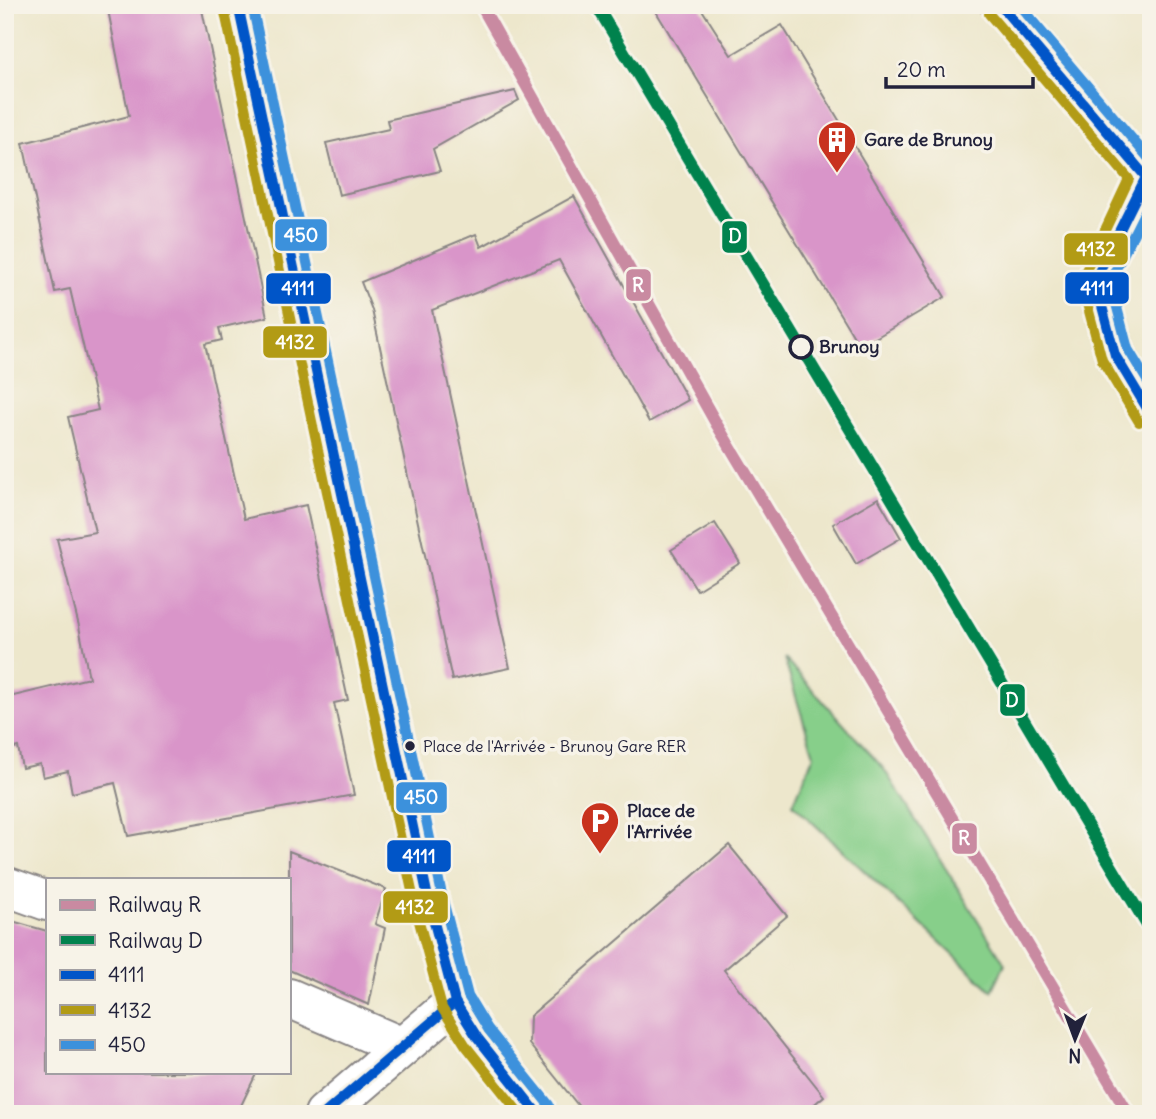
<svg xmlns="http://www.w3.org/2000/svg" width="1156" height="1119" font-family="Delius,sans-serif">
<rect width="100%" height="100%" fill="#f7f3e8"/>
<filter id="ink" filterUnits="userSpaceOnUse"><feTurbulence type="fractalNoise" baseFrequency=".0143" numOctaves="2"/><feDisplacementMap in="SourceGraphic" scale="14" xChannelSelector="R" yChannelSelector="G"/><feConvolveMatrix kernelMatrix="1 2 1 2 8 2 1 2 1" color-interpolation-filters="sRGB"/></filter>
<filter id="wash" filterUnits="userSpaceOnUse"><feTurbulence type="fractalNoise" baseFrequency=".00686" numOctaves="4" result="noise"/><feDisplacementMap in="SourceGraphic" scale="28" xChannelSelector="R" yChannelSelector="G"/><feGaussianBlur stdDeviation="1.57" result="paint"/><feColorMatrix in="noise" values="0 0 0 0 0 0 0 0 0 0 0 0 0 0 0 0 0 1.4 0 .05"/><feComposite in="paint" operator="in"/></filter>
<g filter="url(#wash)">
<rect width="100%" height="100%" fill="#ede7cc"/>
<!-- green -->
<path fill="#87cf8a" stroke="#547862" stroke-width="2" d="M784,658L884,769L1005,964L992,991L793,804L814,755Z"/>
<g id="blocks">
<!-- building -->
<path fill="#d995c9" d="M107,5H201L267,317L219,328L222,340L205,344L244,519L306,505L348,700L334,703L354,795L128,836L115,783L72,793L68,771L43,777L40,764L22,768L18,747L5,750V698L89,678L79,626L57,539L95,532L68,417L98,410L70,289L55,292L23,143L129,116Z
M652,5H699L731,55L782,25L945,297L860,347Z
M515,91L519,100L433,149L440,171L339,195L326,143L389,129L387,120Z
M574,196L688,400L649,422L559,260L432,310L510,668L452,680L372,310L361,282L476,234L481,247Z
M878,498L901,538L856,564L833,524Z
M715,523L740,563L697,590L671,550Z
M729,845L787,916L724,970L824,1096L803,1114H585L529,1044L530,1016Z
M289,851L386,889L375,924L385,928L369,1005L289,970Z
M5,919L47,931V1072H257L237,1114H5Z"/>
</g>
</g>
<g filter="url(#ink)">
<use href="#blocks" fill-opacity="0" stroke="#888484" stroke-width="2"/>
<g fill="none" stroke-linecap="round" stroke-linejoin="round">
<!-- minor casing -->
<g stroke="#888484" stroke-width="42">
<path id="minor" d="M1000,5L1151,183
M5,886L47,901
M289,998L400,1046"/>
</g>
<!-- tertiary casing -->
<g stroke="#888484" stroke-width="42">
<path id="tertiary" d="M238,5L430,907L455,1002L477,1037L538,1114
M324,1114L455,1002"/>
</g>
<!-- minor -->
<use href="#minor" stroke="#fff" stroke-width="38"/>
<!-- tertiary -->
<use href="#tertiary" stroke="#fff" stroke-width="38"/>
<!-- bus-1 casing -->
<g stroke="#f7f3e8" stroke-width="16">
<path id="bus-1" d="M238,5L430,907L455,1002L477,1037L538,1114
M1000,5L1146,177L1095,280L1115,355L1151,415
M324,1114L455,1002"/>
</g>
<!-- bus-2 casing -->
<g stroke="#f7f3e8" stroke-width="16">
<path id="bus-2" d="M224,8L416,910L442,1008L466,1046L520,1114
M989,14L1129,179L1081,281L1102,360L1139,422"/>
</g>
<!-- bus-3 casing -->
<g stroke="#f7f3e8" stroke-width="16">
<path id="bus-3" d="M252,5L444,904L468,996L488,1029L549,1105
M1019,5L1151,161
M1151,199L1110,281L1128,349L1151,387"/>
</g>
<!-- bus-1 -->
<use href="#bus-1" stroke="#0055c8" stroke-width="10"/>
<!-- bus-2 -->
<use href="#bus-2" stroke="#b29b15" stroke-width="10"/>
<!-- bus-3 -->
<use href="#bus-3" stroke="#3c91dc" stroke-width="10"/>
<!-- rail-1 casing -->
<g stroke="#f7f3e8" stroke-width="18">
<path id="rail-1" d="M481,5L717,425L1129,1114"/>
</g>
<!-- rail-2 casing -->
<g stroke="#f7f3e8" stroke-width="18">
<path id="rail-2" d="M596,5L1151,932"/>
</g>
<!-- rail-1 -->
<use href="#rail-1" stroke="#c98aa1" stroke-width="12"/>
<!-- rail-2 -->
<use href="#rail-2" stroke="#00824e" stroke-width="12"/>
</g>
</g>
<!-- icons -->
<defs>
<g id="building-pin" transform="scale(2.0125)"><path d="M0 17L-7.5 6A9.5 9.5 0 1 1 7.5 6Z" fill="#c8321e" stroke="#f7f3e8"/><path d="M-4-6H4V6H1V3H-1V6H-4ZM-2.5-4.3h1.7v1.8h-1.7ZM.8-4.3h1.7v1.8H.8ZM-2.5-1h1.7V.8h-1.7ZM.8-1h1.7V.8H.8Z" fill="#fff"/></g>
<g id="parking-pin" transform="scale(2.0125)"><path d="M0 17L-7.5 6A9.5 9.5 0 1 1 7.5 6Z" fill="#c8321e" stroke="#f7f3e8"/><path d="M-3.5-5.5H1a3.5 3.5 0 0 1 0 7H-1V5.5H-3.5ZM-1-3.4V-.6H.8a1.4 1.4 0 0 0 0-2.8Z" fill="#fff"/></g>
</defs>
<g fill-rule="evenodd">
<use href="#building-pin" x="837" y="140"/>
<use href="#parking-pin" x="600" y="821"/>
</g>
<!-- markers -->
<circle fill="#f7f3e8" stroke="#22223b" stroke-width="3.5" cx="801" cy="347" r="11"/>
<circle fill="#22223b" stroke="#f7f3e8" stroke-width="2.5" cx="410" cy="746" r="6"/>
<g text-anchor="middle" stroke-width="7" stroke-linejoin="round" paint-order="stroke">
<!-- bus labels -->
<g font-size="16" fill="#22223b" stroke="#f7f3e8" text-anchor="start">
<text x="423" y="752">Place de l'Arrivée - Brunoy Gare RER</text>
</g>
<!-- poi labels -->
<g font-size="18" font-weight="bold" fill="#22223b" stroke="#f7f3e8" text-anchor="start">
<text x="864" y="146">Gare de Brunoy</text>
<text x="627" y="817">Place de<tspan x="627" dy="21">l'Arrivée</tspan></text>
</g>
<!-- stop labels -->
<g font-size="18" font-weight="bold" fill="#22223b" stroke="#f7f3e8" text-anchor="start">
<text x="819" y="353">Brunoy</text>
</g>
</g>
<g stroke="#f7f3e8" stroke-width="2.5">
<rect x="274" y="218" width="54" height="34" rx="7" fill="#3c91dc"/>
<rect x="721" y="220" width="27" height="34" rx="7" fill="#00824e"/>
<rect x="1063" y="232" width="66" height="34" rx="7" fill="#b29b15"/>
<rect x="625" y="268" width="27" height="34" rx="7" fill="#c98aa1"/>
<rect x="1064" y="271" width="66" height="34" rx="7" fill="#0055c8"/>
<rect x="265" y="272" width="67" height="33" rx="7" fill="#0055c8"/>
<rect x="262" y="325" width="66" height="34" rx="7" fill="#b29b15"/>
<rect x="999" y="683" width="27" height="34" rx="7" fill="#00824e"/>
<rect x="395" y="781" width="53" height="33" rx="7" fill="#3c91dc"/>
<rect x="951" y="822" width="27" height="33" rx="7" fill="#c98aa1"/>
<rect x="386" y="839" width="66" height="34" rx="7" fill="#0055c8"/>
<rect x="382" y="890" width="67" height="34" rx="7" fill="#b29b15"/>
</g>
<g font-size="19" text-anchor="middle" font-weight="bold" fill="#fff">
<text x="301" y="242">450</text>
<text x="735" y="243">D</text>
<text x="1096" y="256">4132</text>
<text x="638" y="292">R</text>
<text x="1097" y="295">4111</text>
<text x="298" y="295">4111</text>
<text x="295" y="349">4132</text>
<text x="1012" y="707">D</text>
<text x="421" y="804">450</text>
<text x="964" y="845">R</text>
<text x="419" y="863">4111</text>
<text x="415" y="914">4132</text>
</g>
<!-- margin -->
<rect width="1156" height="1119" fill="none" stroke="#f7f3e8" stroke-width="28"/>
<!-- legend -->
<rect x="46" y="878" width="245" height="196" fill="#f7f3e8" stroke="#a29fa3" stroke-width="2"/>
<rect x="60" y="900" width="35" height="10" fill="#c98aa1" stroke="#a29fa3" stroke-width="2"/>
<text x="108" y="912" font-size="21" fill="#22223b">Railway R</text>
<rect x="60" y="935" width="35" height="10" fill="#00824e" stroke="#a29fa3" stroke-width="2"/>
<text x="108" y="948" font-size="21" fill="#22223b">Railway D</text>
<rect x="60" y="970" width="35" height="10" fill="#0055c8" stroke="#a29fa3" stroke-width="2"/>
<text x="108" y="982" font-size="21" fill="#22223b">4111</text>
<rect x="60" y="1005" width="35" height="10" fill="#b29b15" stroke="#a29fa3" stroke-width="2"/>
<text x="108" y="1018" font-size="21" fill="#22223b">4132</text>
<rect x="60" y="1040" width="35" height="10" fill="#3c91dc" stroke="#a29fa3" stroke-width="2"/>
<text x="108" y="1052" font-size="21" fill="#22223b">450</text>
<!-- north arrow -->
<g transform="translate(1075 1039) rotate(181)" stroke="#f7f3e8" stroke-width="5" paint-order="stroke">
<path d="M0-5L12 26L0 18L-12 26Z" fill="#22223b"/>
<text y="-10" font-size="19" font-weight="bold" text-anchor="middle" fill="#22223b">N</text>
</g>
<!-- scale -->
<path d="M886 77v10h147v-10" fill="none" stroke="#22223b" stroke-width="3.5"/>
<text x="897" y="77" font-size="21" fill="#22223b" stroke="#f7f3e8" stroke-width="5" paint-order="stroke">20 m</text>
</svg>
